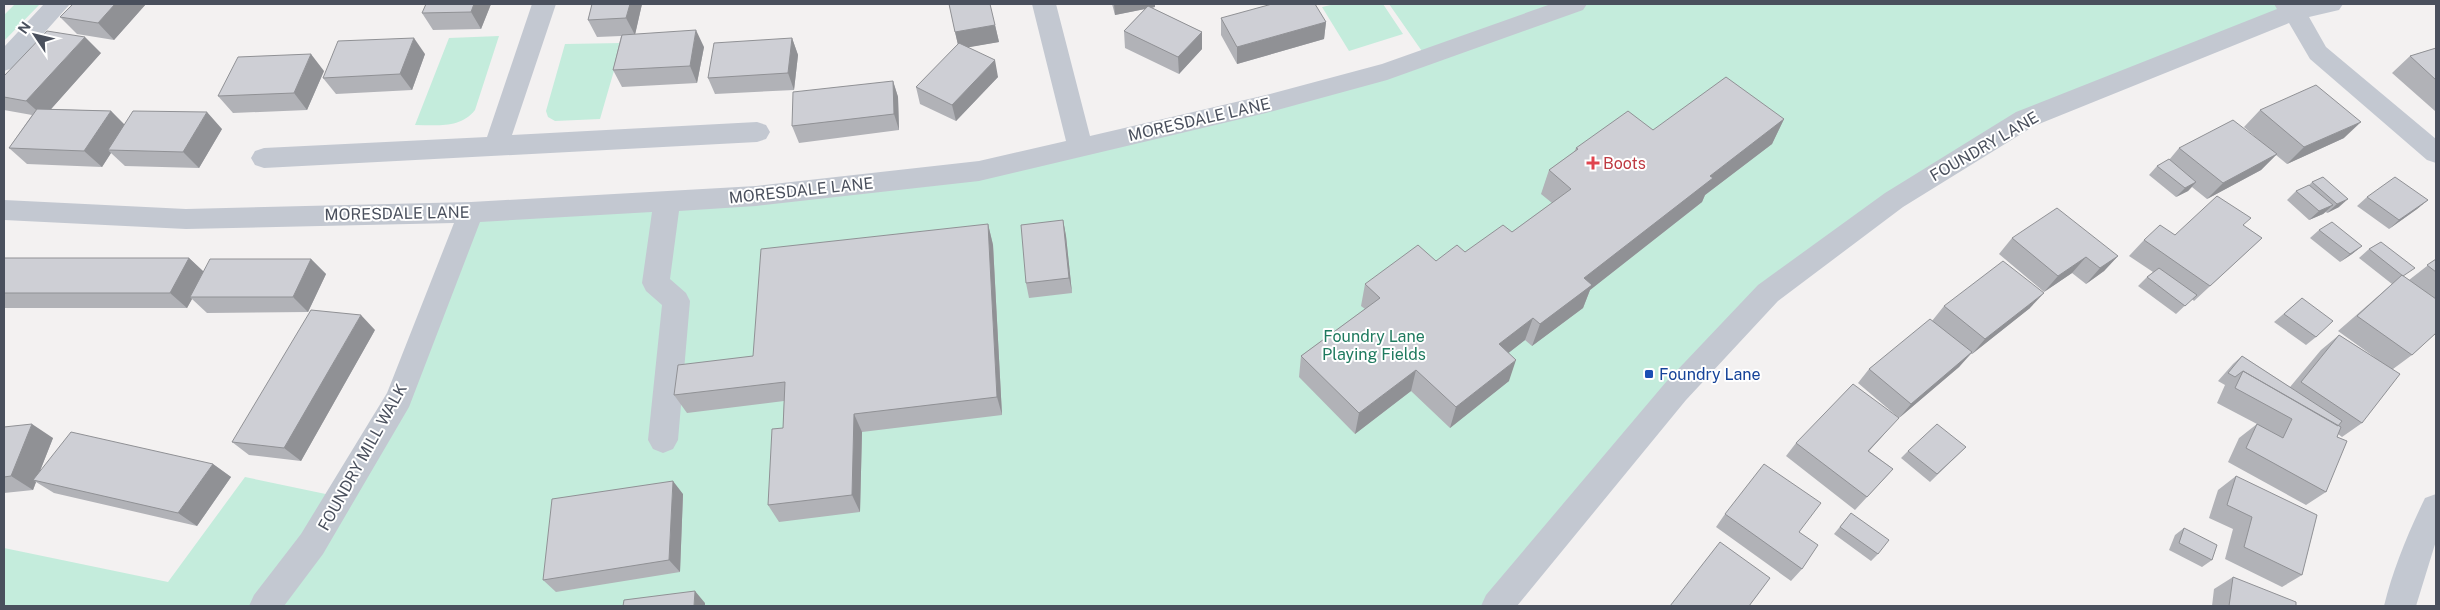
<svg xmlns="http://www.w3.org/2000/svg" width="2440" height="610" viewBox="0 0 2440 610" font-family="'Public Sans',sans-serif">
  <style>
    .green { fill: #c4ecdc }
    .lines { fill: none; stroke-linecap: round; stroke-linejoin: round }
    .minor { fill: #c3c8d1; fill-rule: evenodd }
    .wall { fill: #b1b2b7 }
    .shaded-wall { fill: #909195 }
    .building { fill: #cecfd5; stroke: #909195 }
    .health-dot { fill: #e0444e; stroke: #fff; stroke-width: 2 }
    .transit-dot { fill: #1a4fb4; stroke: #fff; stroke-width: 2 }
    .labels { text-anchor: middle; stroke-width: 4; stroke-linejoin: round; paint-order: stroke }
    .street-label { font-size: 16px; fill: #4a505d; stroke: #fff }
    .health-label { font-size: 16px; fill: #be3a42; stroke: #fff; text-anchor: start }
    .park-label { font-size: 16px; fill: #1f7a5f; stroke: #fff }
    .transit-label { font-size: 16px; fill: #164399; stroke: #fff; text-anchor: start }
  </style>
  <rect width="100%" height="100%" fill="#f3f1f1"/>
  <path class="green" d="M15,4H40L4,41V15Z
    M1335,4H1383L1403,34L1349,51L1322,7Z
    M1389,4H2325L2294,12L2025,119L1768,293L1676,391L1497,606H4V548L168,582L245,477L340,497L471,212L979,171L1426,57Z
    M499,36L475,110C460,129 436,125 415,125L449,38Z
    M622,43L600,119L555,121L548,117L546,111L565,44Z"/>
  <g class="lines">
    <path class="minor" d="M44,4H70L13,68L4,71V47Z
      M532,4H556L512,135L757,122L766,125L770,132L766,139L757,142L264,168L255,165L251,158L255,151L264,148L487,137Z
      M1032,4H1056L1090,136L1266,95L1382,64L1551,4H1587L1583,10L1387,80L1266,113L979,181L756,206L679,211L670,279L686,293L690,301L678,440L673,449L663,453L653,449L648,440L662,305L646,291L642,283L652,212L480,222L409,407L323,554L284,606H249L254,595L301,534L387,393L454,223L186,229L4,220V200L186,209L471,202L756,186L979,161L1066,141Z
      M2274,4H2343L2339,10L2309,17L2326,47L2436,139V163L2427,160L2310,59L2289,23L2034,126L1903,207L1778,301L1686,400L1517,606H1481L1486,595L1666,382L1758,285L1885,193L2016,112L2277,9Z
      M2436,494V541L2416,606H2384C2393,569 2408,533 2425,498Z"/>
  </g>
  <path class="wall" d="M73,4H146L114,40L77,34L60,17Z
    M491,4L481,29L433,30L422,13Z
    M592,4H642L635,34L704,47L697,83L622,87L613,70L621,36L597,37L588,20Z
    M949,4L995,25L999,42L968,47L998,77L956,121L920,104L916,87L958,45Z
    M1112,4H1155V7L1152,8L1202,32V49L1179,74L1125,48L1124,31L1145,9L1115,15Z
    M1221,18L1326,22L1324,39L1237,64L1221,35Z
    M792,38L798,55L794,90L715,94L708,78Z
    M2436,48V110L2435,111L2392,73L2410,56Z
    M101,53L51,109L111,111L124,125L222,129L199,168L125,166L111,153L102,167L27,164L9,148L32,115L4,110V76Z
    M425,54L412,90L336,94L323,78Z
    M324,71L307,110L233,113L218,96Z
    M893,81L898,97L899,130L799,143L792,126Z
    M2260,110L2344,138L2287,164L2276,155L2261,170L2207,199L2192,187L2188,191L2176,197L2149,175L2157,166L2169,160L2179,148L2261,142L2244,127Z
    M1784,119L1772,144L1705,195L1702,202L1590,290L1583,308L1532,346L1525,340L1508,353L1509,381L1450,428L1411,391L1355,434L1299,377L1301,356L1365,309L1361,306L1365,284L1465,252L1512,232L1552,203L1541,194L1549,170L1574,152L1576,148L1653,130Z
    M2323,177L2339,207L2327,213L2326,212L2323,214L2309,220L2287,200L2296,191L2309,185L2312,182Z
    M2367,197L2428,200L2417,209L2389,229L2357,206Z
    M1063,220L1066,236L1072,293L1029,298L1026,283Z
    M988,224L993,245L1002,415L862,432L860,512L779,522L768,505L783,428L784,401L687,413L674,395L753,356Z
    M2243,225L2262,238L2194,301L2192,299L2176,314L2138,286L2147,277L2153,272L2129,256L2144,240Z
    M2319,230L2362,246L2352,254L2340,262L2310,238Z
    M2012,238L2118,256L2104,271L2086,284L2072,273L2044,292L1999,254Z
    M2381,242L2404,277L2409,280L2436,259V333L2412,355L2393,369L2362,423L2342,437L2338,434L2326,492L2306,505L2228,462L2239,438L2257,424L2217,403L2225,385L2218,381L2233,364L2242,356L2290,387L2321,350L2339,335L2377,359L2338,331L2392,284L2359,258L2369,249Z
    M4,258H189L204,272L311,259L326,274L308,312L207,313L192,299L187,308H4Z
    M2302,298L2316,337L2306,345L2274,322Z
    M1944,306L2030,308L1972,354H1971L1959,367L1899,418L1858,383L1869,369L1932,321Z
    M375,330L301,461L249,455L232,442Z
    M4,427L53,438L40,471L213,464L231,477L197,526L54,493L36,482L33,490L4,493Z
    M1887,431L1869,451L1893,469L1855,510L1786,456L1796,443Z
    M1966,447L1930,482L1901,458L1908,451Z
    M2236,476L2302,575L2282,587L2225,559L2233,529L2209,518L2218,490Z
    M683,494L680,572L556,592L543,580Z
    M1851,513L1878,554L1871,561L1834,534Z
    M1725,514L1799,532L1802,569L1791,581L1716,527Z
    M2184,528L2212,560L2202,567L2169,550L2175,535Z
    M2233,577L2296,606H2212L2214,589Z"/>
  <path class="shaded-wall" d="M115,4H146L114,40L98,23Z
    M474,4H491L481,29L471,12Z
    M630,4H642L635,35L626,18Z
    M1114,4H1155V7L1115,15Z
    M1326,22L1324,39L1237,64V47Z
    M995,25L999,42L959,49L955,32Z
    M696,30L704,47L697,83L690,66Z
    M1202,32V49L1179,74L1178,57Z
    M85,37L101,53L44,117L26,101Z
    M414,38L425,54L412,90L400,74Z
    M792,38L798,55L794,90L788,73Z
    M311,54L324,71L307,110L294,93Z
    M995,60L998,77L956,121L952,105Z
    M893,81L898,97L899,130L894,114Z
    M111,111L128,128L108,150L111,153L102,167L84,151Z
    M207,112L222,129L199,168L183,152Z
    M1784,119L1772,144L1705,195L1702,202L1590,290L1583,308L1532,346L1540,324L1584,278L1710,176Z
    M2361,122L2344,138L2287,164L2304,147Z
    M2277,154L2261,170L2207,199L2223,183Z
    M2196,182L2188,191L2176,197L2185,188Z
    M2348,199L2339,207L2327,213L2337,204Z
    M2428,200L2417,209L2389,229L2399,220Z
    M2333,205L2323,214L2309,220L2319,211Z
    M1063,220L1066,236L1072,293L1069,278Z
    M988,224L993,245L1002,415L997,397Z
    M2362,246L2352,254L2340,262L2350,254Z
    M2118,256L2104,271L2086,284L2100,268Z
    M2086,257L2072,273L2044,292L2058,276Z
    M189,258L205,273L190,297L192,299L187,308L170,293Z
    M311,259L326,274L308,312L293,297Z
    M2044,293L2030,308L1972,354L1985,339Z
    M361,315L375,330L301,461L284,448Z
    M1533,318L1525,340L1492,366L1499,344Z
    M1972,352L1959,367L1899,418L1911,404Z
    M1516,360L1509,381L1450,428L1456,407Z
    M1416,370L1411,391L1355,434L1359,413Z
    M854,414L862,432L860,512L852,495Z
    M1899,418L1887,431L1857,464L1868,451Z
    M32,424L53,438L36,481L33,480L36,482L33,490L11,476Z
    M213,464L231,477L197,526L178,513Z
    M673,481L683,494L680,572L669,560Z
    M695,591L705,603V606H694Z"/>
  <path class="building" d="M73,4H115L98,23L60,17Z
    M426,4H474L471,12L422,13Z
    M592,4H630L626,18L588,20Z
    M949,4H990L995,25L955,32Z
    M1272,4H1315L1326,22L1237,47L1221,18Z
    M1148,6L1202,32L1178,57L1124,31Z
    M696,30L690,66L613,70L622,35Z
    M47,31L85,37L26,101L4,97V76Z
    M414,38L400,74L323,78L338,41Z
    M792,38L788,73L708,78L714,43Z
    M959,43L995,60L952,105L916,87Z
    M2436,48V80L2410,56Z
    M311,54L294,93L218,96L238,57Z
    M1726,77L1784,119L1710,176L1713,178L1584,278L1592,285L1540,324L1533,318L1499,344L1516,360L1456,407L1416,370L1359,413L1301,356L1380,298L1365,284L1418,245L1436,261L1457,245L1465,252L1503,225L1512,232L1571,189L1549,170L1578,149L1576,148L1628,111L1653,130Z
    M893,81L894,114L792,126L793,92Z
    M2316,85L2361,122L2304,147L2260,110Z
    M37,109L111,111L84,151L9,148Z
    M133,111L207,112L183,152L108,150Z
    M2233,120L2277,154L2223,183L2179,148Z
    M2169,159L2196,182L2185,188L2157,166Z
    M2323,177L2348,199L2337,204L2312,182Z
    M2395,177L2428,200L2399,220L2367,197Z
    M2309,185L2333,205L2319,211L2296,191Z
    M2217,196L2251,218L2243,225L2262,238L2210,286L2144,240L2160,225L2175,235Z
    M2057,208L2118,256L2100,268L2086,257L2058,276L2012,238Z
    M1063,220L1069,278L1026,283L1021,225Z
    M2332,222L2362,246L2350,254L2319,230Z
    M988,224L997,397L854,414L852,495L768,505L772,429L783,428L785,382L674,395L678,365L753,356L761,249Z
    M2381,242L2415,268L2403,276L2369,249Z
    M4,258H189L170,293H4Z
    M210,259H311L293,297H190Z
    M2436,259V272L2427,265Z
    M2003,261L2044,293L1985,339L1944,306Z
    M2159,268L2197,295L2185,306L2147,277Z
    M2402,275L2436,299V333L2412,355L2357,316Z
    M2302,298L2333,321L2316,337L2284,314Z
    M311,310L361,315L284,448L232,442Z
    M1930,319L1972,352L1911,404L1869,369Z
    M2339,335L2400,374L2362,423L2301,382Z
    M2242,356L2342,421L2338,426L2243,371L2235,377L2228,373Z
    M2243,371L2341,427L2337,437L2347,441L2326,492L2246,448L2257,424L2283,438L2292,419L2235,388Z
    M1853,384L1899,418L1868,451L1893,469L1867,497L1796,443Z
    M32,424L11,476L4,477V427Z
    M1937,424L1966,447L1937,474L1908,451Z
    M71,432L213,464L178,513L33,480Z
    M1764,464L1821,503L1799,532L1818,545L1802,569L1725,514Z
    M2236,476L2317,515L2302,575L2244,547L2252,517L2227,505Z
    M673,481L669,560L543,580L552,499Z
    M1851,513L1889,540L1878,554L1840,527Z
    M2184,528L2217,545L2212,560L2179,543Z
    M1720,542L1770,578L1749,606H1670Z
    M2233,577L2296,602V606H2229Z
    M695,591L694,606H623L624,600Z"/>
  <path class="health-dot" d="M1590.5 155.5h5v5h5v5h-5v5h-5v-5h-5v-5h5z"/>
  <rect class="transit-dot" x="1644" y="369" width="10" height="10" rx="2.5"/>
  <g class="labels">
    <g class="street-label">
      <text transform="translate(1199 119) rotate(-13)" y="6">MORESDALE LANE</text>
      <text transform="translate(1984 146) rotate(-30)" y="6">FOUNDRY LANE</text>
      <text transform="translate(801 190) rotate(-6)" y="6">MORESDALE LANE</text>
      <text transform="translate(397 213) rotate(-1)" y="6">MORESDALE LANE</text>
      <text transform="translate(362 457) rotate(-61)" y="6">FOUNDRY MILL WALK</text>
    </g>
    <g class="health-label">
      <text x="1603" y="169">Boots</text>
    </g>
    <g class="park-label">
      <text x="1374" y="342">Foundry Lane<tspan x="1374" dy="18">Playing Fields</tspan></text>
    </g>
    <g class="transit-label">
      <text x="1659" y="380">Foundry Lane</text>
    </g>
  </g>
  <rect width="2440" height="610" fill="none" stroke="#4a505d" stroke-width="10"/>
  <g transform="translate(35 35) rotate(305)" stroke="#ffffff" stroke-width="4" paint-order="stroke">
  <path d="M0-4L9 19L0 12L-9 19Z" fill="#4a505d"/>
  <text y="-8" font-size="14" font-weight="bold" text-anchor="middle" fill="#4a505d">N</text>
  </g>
</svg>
